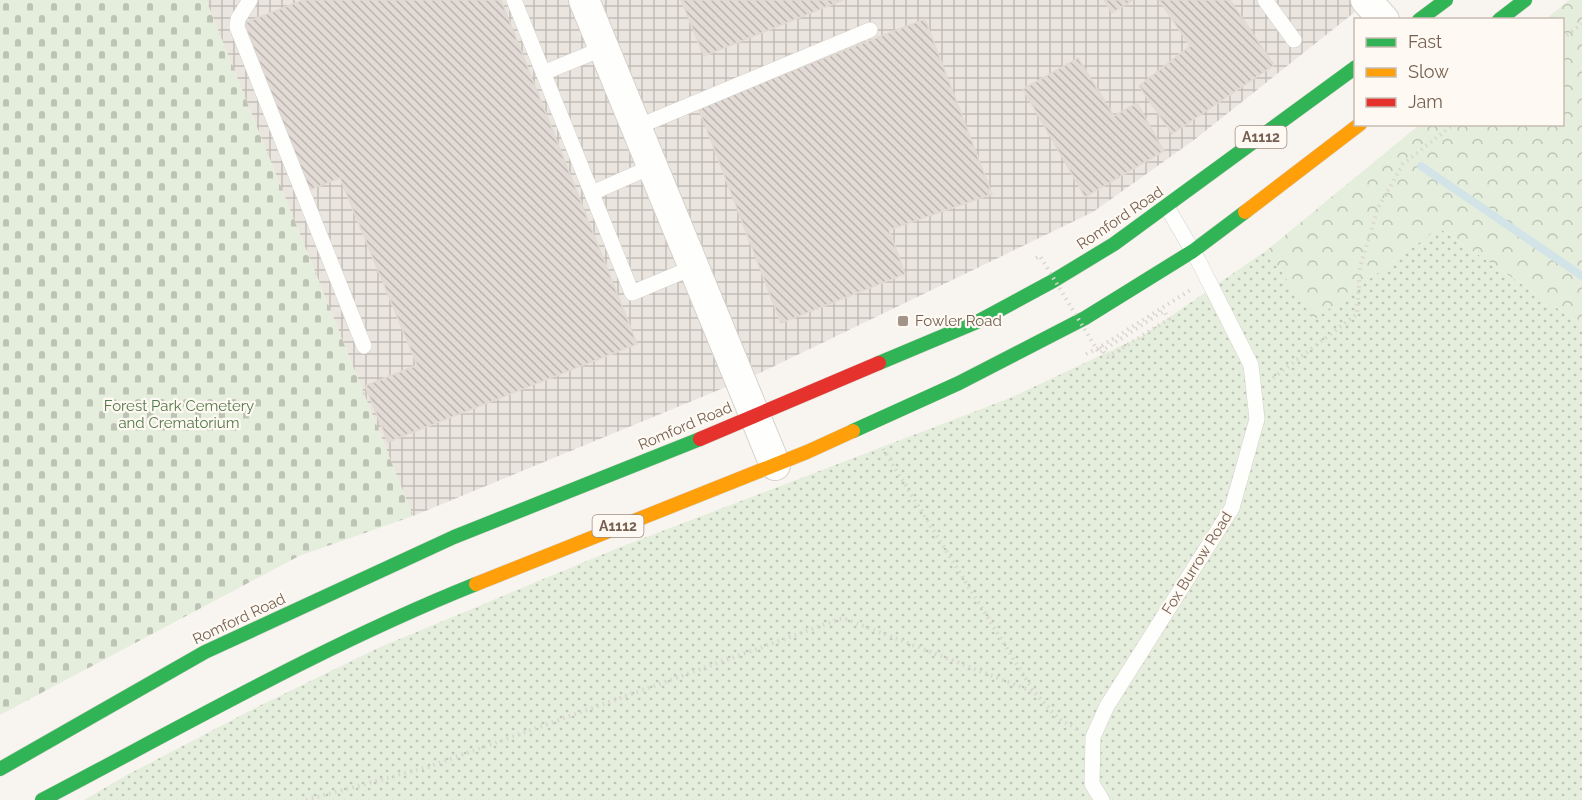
<svg xmlns="http://www.w3.org/2000/svg" width="1582" height="800" viewBox="0 0 1582 800" font-family="Raleway,sans-serif">
  <style>
    .industrial { fill: url(#industrial-grid) }
    .grass { fill: url(#grass-dots) }
    .forest { fill: url(#forest-crowns) }
    .cemetery { fill: url(#cemetery-stones) }
    .lines { fill: none; stroke-linecap: round; stroke-linejoin: round }
    .stream { stroke: #d2e4e8; stroke-width: 8 }
    .building { fill: url(#building-back-hatch); stroke: #e1dad2; stroke-width: 1.5 }
    .lane-casing { stroke: #d6d1cb; stroke-width: 16 }
    .street-casing { stroke: #d6d1cb; stroke-width: 32 }
    .fast-casing { stroke: #d9d2cd; stroke-width: 15 }
    .slow-casing { stroke: #d9d2cd; stroke-width: 15 }
    .jam-casing { stroke: #d9d2cd; stroke-width: 15 }
    .path { stroke: #dad5d1; stroke-width: 4; stroke-dasharray: 1.5 4.5; stroke-linecap: butt }
    .lane { stroke: #fefefd; stroke-width: 15 }
    .street { stroke: #fefefd; stroke-width: 30 }
    .fast { stroke: #30b455; stroke-width: 14 }
    .slow { stroke: #ff9f0a; stroke-width: 14 }
    .jam { stroke: #e5322d; stroke-width: 14 }
    .path-bridge { stroke: #dad5d1; stroke-width: 4; stroke-dasharray: 1.5 4.5; stroke-linecap: butt }
    .poi-dot { fill: #a39489; stroke: #fefaf3; stroke-width: 2 }
    .labels { text-anchor: middle; stroke-width: 4.5; stroke-linejoin: round; paint-order: stroke }
    .shield { fill: #fefaf3; stroke: #9e8e82; stroke-width: 1.5 }
    .shield-label { font-size: 14px; font-weight: bold; fill: #756051 }
    .street-label { font-size: 15px; fill: #756051; stroke: #fefaf3 }
    .poi-label { font-size: 15px; fill: #756051; stroke: #fefaf3; text-anchor: start }
    .park-label { font-size: 15px; fill: #557a4a; stroke: #fefaf3 }
  </style>
  <defs>
    <pattern id="industrial-grid" width="8" height="8" patternUnits="userSpaceOnUse" patternTransform="scale(1.5)"><rect width="8" height="8" fill="#eae5df"/><path d="M0 4h8M4 0v8" fill="none" stroke="#c2bdb7"/></pattern>
    <pattern id="grass-dots" width="8" height="8" patternUnits="userSpaceOnUse" patternTransform="scale(1.5)"><rect width="8" height="8" fill="#e5eedc"/><path d="M2 2h.1M6 6h.1" fill="none" stroke="#bec4b5" stroke-width="1.8" stroke-linecap="round"/></pattern>
    <pattern id="forest-crowns" width="20" height="18" patternUnits="userSpaceOnUse" patternTransform="scale(1.5)"><rect width="20" height="18" fill="#e5eedc"/><path d="M2 6a3 3 0 1 1 6 0M12 15a3 3 0 1 1 6 0" fill="none" stroke="#bec4b5"/></pattern>
    <pattern id="cemetery-stones" width="16" height="16" patternUnits="userSpaceOnUse" patternTransform="scale(1.5)"><rect width="16" height="16" fill="#e5eedc"/><path d="M2 7V4a2 2 0 0 1 4 0v3zM10 15v-3a2 2 0 0 1 4 0v3z" fill="#bec4b5"/></pattern>
    <pattern id="building-back-hatch" width="6" height="6" patternUnits="userSpaceOnUse" patternTransform="scale(1.5)"><rect width="6" height="6" fill="#e2dbd5"/><path d="M-1 5l2 2M0 0l6 6M5-1l2 2" fill="none" stroke="#bcb5af"/></pattern>
  </defs>
  <rect width="100%" height="100%" fill="#f8f5f0"/>
  <path class="industrial" d="M206,0H1370L1194,140L1093,212L760,373L413,516Z"/>
  <path class="grass" d="M1439,228L1582,325V800H84L127,775L257,707L378,648L618,548L1010,398L1142,336L1267,250L1314,319Z"/>
  <path class="forest" d="M1569,0H1582V325L1439,228L1314,320L1267,250L1419,125L1562,124V20L1546,19Z"/>
  <path class="cemetery" d="M0,0H206L413,516L299,556L0,715Z"/>
  <g class="lines">
    <path class="stream" d="M1421,166L1582,276"/>
  </g>
  <path class="building" d="M303,0H501L637,344L388,442L365,386L417,365L340,178L309,190L244,23Z
    M681,0H843L704,56Z
    M1104,0H1133L1112,13Z
    M1159,0H1230L1274,65L1172,134L1139,86L1190,46Z
    M925,19L992,194L889,230L905,274L781,323L698,107Z
    M1078,58L1114,116L1137,103L1164,151L1085,197L1023,89Z"/>
  <g class="lines">
    <defs>
      <path id="lane" d="M250,0L238,19L237,27L364,346
        M514,0L632,293L694,267
        M1265,0L1294,40
        M543,73L604,48
        M637,127L870,30
        M592,193L653,166
        M1102,800L1092,784L1093,737L1107,706L1232,508L1257,419L1251,365L1199,262L1167,207"/>
      <path id="street" d="M584,0L775,465
        M1366,0L1384,20"/>
      <path id="fast" d="M1419,20L1446,0
        M1499,20L1525,0
        M879,363L979,321L1053,281L1114,244L1356,67
        M853,431L959,383L1085,318L1193,251L1245,212
        M0,769L205,652L454,537L700,439
        M42,800C185,725 326,644 476,584"/>
      <path id="slow" d="M1245,212L1360,124
        M476,584L807,452L853,431"/>
      <path id="jam" d="M700,439L879,363"/>
    </defs>
    <use href="#lane" class="lane-casing"/>
    <use href="#street" class="street-casing"/>
    <use href="#fast" class="fast-casing"/>
    <use href="#slow" class="slow-casing"/>
    <use href="#jam" class="jam-casing"/>
    <path class="path" d="M1562,39L1582,24
      M1100,347L1108,357L1169,319L1164,311L1159,314
      M1086,354L1100,347L1192,289
      M1273,378L1357,314L1360,267L1378,208L1403,164L1454,124
      M883,449L1034,692L1059,719L1077,729
      M306,800L428,767L843,618L1034,692"/>
    <use href="#lane" class="lane"/>
    <use href="#street" class="street"/>
    <use href="#fast" class="fast"/>
    <use href="#slow" class="slow"/>
    <use href="#jam" class="jam"/>
    <path class="path-bridge" d="M1036,258L1040,256L1099,353L1159,314"/>
  </g>
  <rect class="poi-dot" x="897" y="315" width="12" height="12" rx="3"/>
  <g class="labels">
    <g class="shield">
      <rect x="1235.5" y="126" width="51" height="22" rx="4.5"/>
      <rect x="592.5" y="515" width="51" height="22" rx="4.5"/>
    </g>
    <g class="shield-label">
      <text x="1261" y="142">A1112</text>
      <text x="618" y="531">A1112</text>
    </g>
    <g class="street-label">
      <text transform="translate(1120 218) rotate(-34)" y="5">Romford Road</text>
      <text transform="translate(685 426) rotate(-23)" y="5">Romford Road</text>
      <text transform="translate(1197 563) rotate(-58)" y="5">Fox Burrow Road</text>
      <text transform="translate(239 619) rotate(-25)" y="5">Romford Road</text>
    </g>
    <g class="poi-label">
      <text x="915" y="326">Fowler Road</text>
    </g>
    <g class="park-label">
      <text x="179" y="411">Forest Park Cemetery<tspan x="179" dy="17">and Crematorium</tspan></text>
    </g>
  </g>
  <rect x="1354" y="18" width="210" height="108" fill="#fefaf3" stroke="#c7bcb2" stroke-width="1.5"/>
  <rect x="1366" y="38" width="30" height="9" fill="#30b455" stroke="#c7bcb2" stroke-width="1.5"/>
  <text x="1408" y="48" font-size="18" fill="#756051">Fast</text>
  <rect x="1366" y="68" width="30" height="9" fill="#ff9f0a" stroke="#c7bcb2" stroke-width="1.5"/>
  <text x="1408" y="78" font-size="18" fill="#756051">Slow</text>
  <rect x="1366" y="98" width="30" height="9" fill="#e5322d" stroke="#c7bcb2" stroke-width="1.5"/>
  <text x="1408" y="108" font-size="18" fill="#756051">Jam</text>
</svg>
